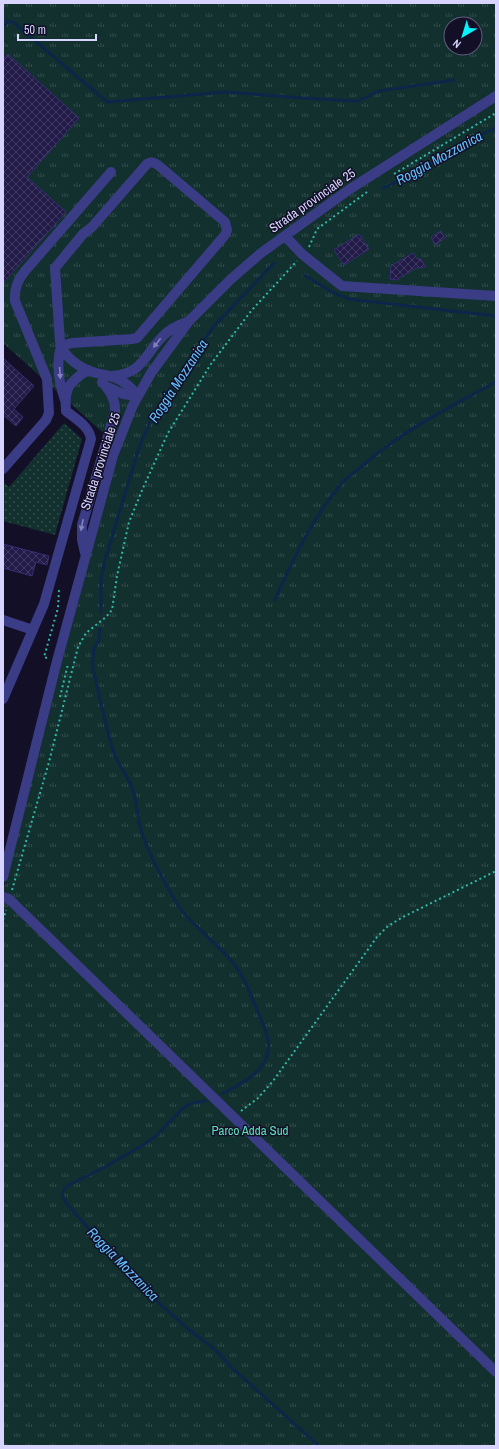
<svg xmlns="http://www.w3.org/2000/svg" width="499" height="1449" viewBox="0 0 499 1449" font-family="'Archivo Narrow',sans-serif">
  <style>
    .grass { fill: url(#grass-tufts); fill-rule: evenodd }
    .garden { fill: url(#garden-dots) }
    .lines { fill: none; stroke-linecap: round; stroke-linejoin: round }
    .stream { stroke: #0c2649; stroke-width: 3 }
    .building { fill: url(#building-cross-hatch); stroke: #372d73 }
    .path { stroke: #2fb9a8; stroke-width: 2; stroke-dasharray: 2 3; stroke-linecap: butt }
    .minor { stroke: #3a3c85; stroke-width: 10 }
    .oneway { fill: #8181bc }
    .labels { text-anchor: middle; stroke-width: 3; stroke-linejoin: round; paint-order: stroke }
    .street-label { font-size: 13px; fill: #d7d5ff; stroke: #120f26 }
    .park-label { font-size: 13px; fill: #5fe0b8; stroke: #120f26 }
    .water-label { font-size: 14px; font-style: italic; fill: #63c0ff; stroke: #120f26 }
  </style>
  <defs>
    <pattern id="grass-tufts" width="24" height="20" patternUnits="userSpaceOnUse"><rect width="24" height="20" fill="#12302e"/><path d="M3 7l-1-3M5 7V3M7 7l1-3M15 17l-1-3M17 17v-4M19 17l1-3" fill="none" stroke="#344d4d"/></pattern>
    <pattern id="garden-dots" width="8" height="8" patternUnits="userSpaceOnUse"><rect width="8" height="8" fill="#12302e"/><path d="M2 2h.1M6 6h.1" fill="none" stroke="#344d4d" stroke-width="1.8" stroke-linecap="round"/></pattern>
    <pattern id="building-cross-hatch" width="8" height="8" patternUnits="userSpaceOnUse"><rect width="8" height="8" fill="#221b47"/><path d="M0 0l8 8M0 8l8-8" fill="none" stroke="#413b63"/></pattern>
  </defs>
  <rect width="100%" height="100%" fill="#120f26"/>
  <path class="grass" d="M3,3H496V1446H3V891L38,758L61,665L115,466L121,449L3,343ZM451,24H475V48H451Z"/>
  <path class="garden" d="M64,423L82,439L55,535L3,521V482L9,487Z"/>
  <g class="lines">
    <path class="stream" d="M3,27L8,21L13,22L107,102L226,92L302,98L358,101L379,91L454,80
      M383,188L416,173L471,139L496,128
      M304,275L332,292L348,299L496,316
      M275,600C293,559 312,519 341,484C347,477 355,472 362,466C402,431 450,407 496,382
      M101,613V579L105,560L139,448L153,415L167,393L214,326L274,263
      M100,628L99,640L94,648L93,656V668C100,697 105,727 115,756C120,767 128,776 132,788C137,800 137,813 140,826C145,847 162,878 173,897C188,924 215,940 234,964C245,977 250,994 257,1010C261,1020 267,1030 268,1041C273,1069 242,1083 222,1094
      M205,1101L192,1103L183,1108L156,1136L143,1145L105,1167L71,1184L65,1188L62,1195L67,1204L140,1286L187,1328L218,1352L230,1366L319,1446"/>
  </g>
  <path class="building" d="M8,54L79,118L27,177L66,212L3,283V60Z
    M441,231L445,238L435,245L431,237Z
    M359,234L369,249L344,265L334,250Z
    M413,253L417,259L420,258L426,267L416,268L399,278L398,280L390,279L391,266Z
    M3,358L34,386L14,409L23,417L16,426L3,415Z
    M3,544L49,556L47,565L36,562L32,576L3,568Z"/>
  <g class="lines">
    <path class="path" d="M394,174L496,113
      M309,247L317,229L367,192
      M47,658L44,657L58,608L59,590
      M60,697L68,664H67
      M12,890L49,762L78,647L86,633L106,617L112,610L117,576L129,522L143,488L168,433L211,364L251,311L297,261
      M3,920L6,910
      M241,1111L258,1098L273,1081L377,937L388,926L403,917L496,871"/>
    <path class="minor" d="M285,236L302,254L342,286L496,296
      M112,376C144,373 144,355 163,336C170,329 178,325 187,322
      M108,387L123,394L137,396
      M65,400C59,383 56,363 61,346L72,343L132,339L137,338L225,235L227,230L225,222L158,165C153,162 151,161 146,165L92,227L83,234L55,268L60,342C63,357 81,369 96,373C104,375 114,376 122,381C128,385 134,390 137,396
      M3,469L46,420L49,413L47,379L15,301C14,288 18,280 25,271L111,172
      M85,553L82,540V525L115,412C116,400 110,391 102,382
      M3,620L33,630
      M3,699L44,604L91,439C89,426 76,419 66,411C64,388 69,382 88,370
      M3,877L57,661L113,456L133,405L151,373L189,321L231,279L261,253L350,189L496,96
      M3,897L9,899L496,1372"/>
  </g>
  <defs><path id="oneway-solid" d="M-6-.8H1V-3.2L6.5 0L1 3.2V.8H-6Z"/></defs>
  <g class="oneway">
    <use href="#oneway-solid" transform="translate(157 343) rotate(128)"/>
    <use href="#oneway-solid" transform="translate(60 373) rotate(86)"/>
    <use href="#oneway-solid" transform="translate(82 525) rotate(101)"/>
  </g>
  <g class="labels">
    <g class="street-label">
      <text transform="translate(312 200) rotate(-35)" y="5">Strada provinciale 25</text>
      <text transform="translate(100 461) rotate(-72)" y="5">Strada provinciale 25</text>
    </g>
    <g class="park-label">
      <text x="250" y="1135">Parco Adda Sud</text>
    </g>
    <g class="water-label">
      <text transform="translate(439 158) rotate(-29)" y="5">Roggia Mozzanica</text>
      <text transform="translate(178 381) rotate(-57)" y="5">Roggia Mozzanica</text>
      <text transform="translate(123 1264) rotate(46)" y="5">Roggia Mozzanica</text>
    </g>
  </g>
  <rect width="499" height="1449" fill="none" stroke="#d7d5ff" stroke-width="8"/>
  <g transform="translate(463 36) rotate(218)"><circle r="19" fill="#120f26" stroke="#615e7d"/>
  <path d="M0-3L7 15L0 10L-7 15Z" fill="#01f4ff"/>
  <text y="-6" font-size="11" font-weight="bold" text-anchor="middle" fill="#d7d5ff">N</text>
  </g>
  <path d="M18 34v6h78v-6" fill="none" stroke="#d7d5ff" stroke-width="2"/>
  <text x="24" y="34" font-size="12" fill="#d7d5ff" stroke="#120f26" stroke-width="3" paint-order="stroke">50 m</text>
</svg>
